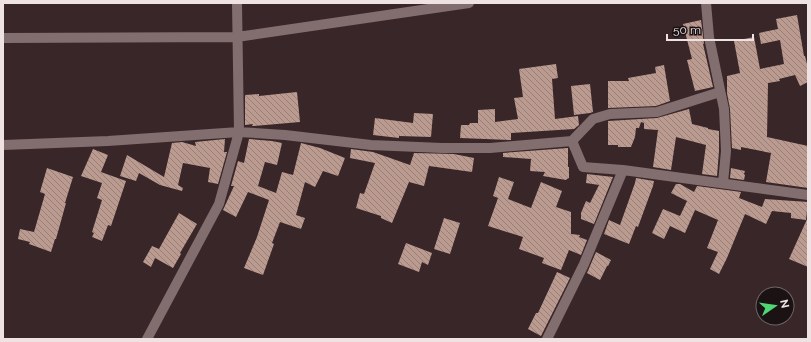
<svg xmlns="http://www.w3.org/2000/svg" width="811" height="342" viewBox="0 0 811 342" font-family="Raleway,sans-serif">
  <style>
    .building { fill: url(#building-back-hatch) }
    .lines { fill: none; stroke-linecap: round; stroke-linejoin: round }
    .minor { stroke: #826d6f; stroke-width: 10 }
  </style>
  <defs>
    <pattern id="building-back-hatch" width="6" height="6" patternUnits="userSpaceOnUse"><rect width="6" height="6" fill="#bb9a90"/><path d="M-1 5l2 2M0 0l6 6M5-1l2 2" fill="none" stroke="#988079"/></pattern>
  </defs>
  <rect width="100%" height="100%" fill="#382628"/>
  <path class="building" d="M797,15L804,56H805L808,68V82L800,86L795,75L779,79L780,81L768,83L767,137L808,146V188L766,182L771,153L741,147V150L732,148L730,109L727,93V76L740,73L734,41L754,37L760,69L784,64L780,40L761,44L759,33L778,29L776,19Z
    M701,20L704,44H703L713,87L695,91L687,60L692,59L683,24Z
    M556,64L558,78L552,79L555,119L578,116L579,125L574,129L511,133V140L460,138L461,125H469L470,123H478V110L495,109V122L518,119L514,98L523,97L519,69Z
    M664,65L670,101L656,106L608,108V81H629L628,78L656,73L655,67Z
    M590,84L593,112L590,113L574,115L571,86Z
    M297,92L300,122L254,126H252L253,124L245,125V95L259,94V96Z
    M689,109L692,124L708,128V129L719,131V151L717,176L702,174L706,145L676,137L671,170L653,167L658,130L644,129V123L641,122L639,128H636L635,137L631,147H618V145H608V121L657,118Z
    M414,113L433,114L431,137L399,136V138L373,135L375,118L413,123Z
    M225,139L224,152H227L218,184L208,182L210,168L183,163L178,185L183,188L182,191L160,185L139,173L136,181L120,176L127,155L164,177L172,143L182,142L196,146L195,142Z
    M249,139L272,141L282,143L277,165L265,162L258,186L276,193L282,172L293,175L301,143L320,148L345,158L338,176L323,171L315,187L305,182L296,215L305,218L301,229L280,222L272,243L274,244L263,275L244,268L257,237L269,200L248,192L236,217L223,210L234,186H231L238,161L244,163Z
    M568,148V167H569V178L567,179L566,180L543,176L545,172L530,171L531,159L503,157V153Z
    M93,149L108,155L101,172L126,181L111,226L108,225L102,241L92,237L94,233L92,232L102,200L97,198L102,183L81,176Z
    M351,149L373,152L410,165L414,153L454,154L474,158L472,172L429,166L424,186L409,182L392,223L381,218V216L356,208L360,193L364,194L375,163L350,158Z
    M47,168L73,177L65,203H66L56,239H55L51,252L29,244L30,242L18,239L20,229L34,232L45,194L40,192Z
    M731,168L745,171L744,174L745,175L744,180L730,178Z
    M587,174L613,177L594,224L581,219V213L586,201L590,203L599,185L586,183Z
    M499,177L514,182L508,199L531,208L541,182L562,191L556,207L571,212V234L580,235L579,237L587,240L581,255L569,250L561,270L542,263L544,258L519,249L523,237L488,226L498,198L493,196Z
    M636,178L654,181L653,186L638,227L636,226L629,244L604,234L609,220L620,225L635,183Z
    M676,184H680L694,192L697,186L741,192L739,198L762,207L765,199L808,202L806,220L791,218V213L772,211L766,224L745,214L727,258L719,274L710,269L718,252L707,248L718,220L695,210L685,233L670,226L664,239L652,233L663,209L680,216L687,201L671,193Z
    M179,213L197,224L180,253L181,254L173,268L155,258L151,267L143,262L152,246L159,249Z
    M808,217V267L789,259Z
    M444,218L460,223L450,254L434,249Z
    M406,243L432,253L428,265L422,262L419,272L398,264Z
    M596,252L611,260L608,266H607L600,280L587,273Z
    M557,272L570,278L541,336L528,329L536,313H538Z"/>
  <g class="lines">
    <path class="minor" d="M706,3L709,37L724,109L726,151L723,183
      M3,38L237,37L469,3
      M572,141L593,119L610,114L657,112L720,92
      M3,145L108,141L239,132L285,135L371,145L442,148H490L572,141L583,167L623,170L808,195
      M147,339L219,204L239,132L237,3
      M547,339L584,264L623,170"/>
  </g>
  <rect width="811" height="342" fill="none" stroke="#eee2e3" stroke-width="8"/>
  <g transform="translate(775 306) rotate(77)"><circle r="19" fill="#1a1213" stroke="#6f6566"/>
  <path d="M0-3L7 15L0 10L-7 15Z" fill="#50d674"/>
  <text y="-6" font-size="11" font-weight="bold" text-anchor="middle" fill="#eee2e3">N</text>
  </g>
  <path d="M667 34v6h86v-6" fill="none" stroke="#eee2e3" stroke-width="2"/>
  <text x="673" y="34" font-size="12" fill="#eee2e3" stroke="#1a1213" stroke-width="3" paint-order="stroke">50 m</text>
</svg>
